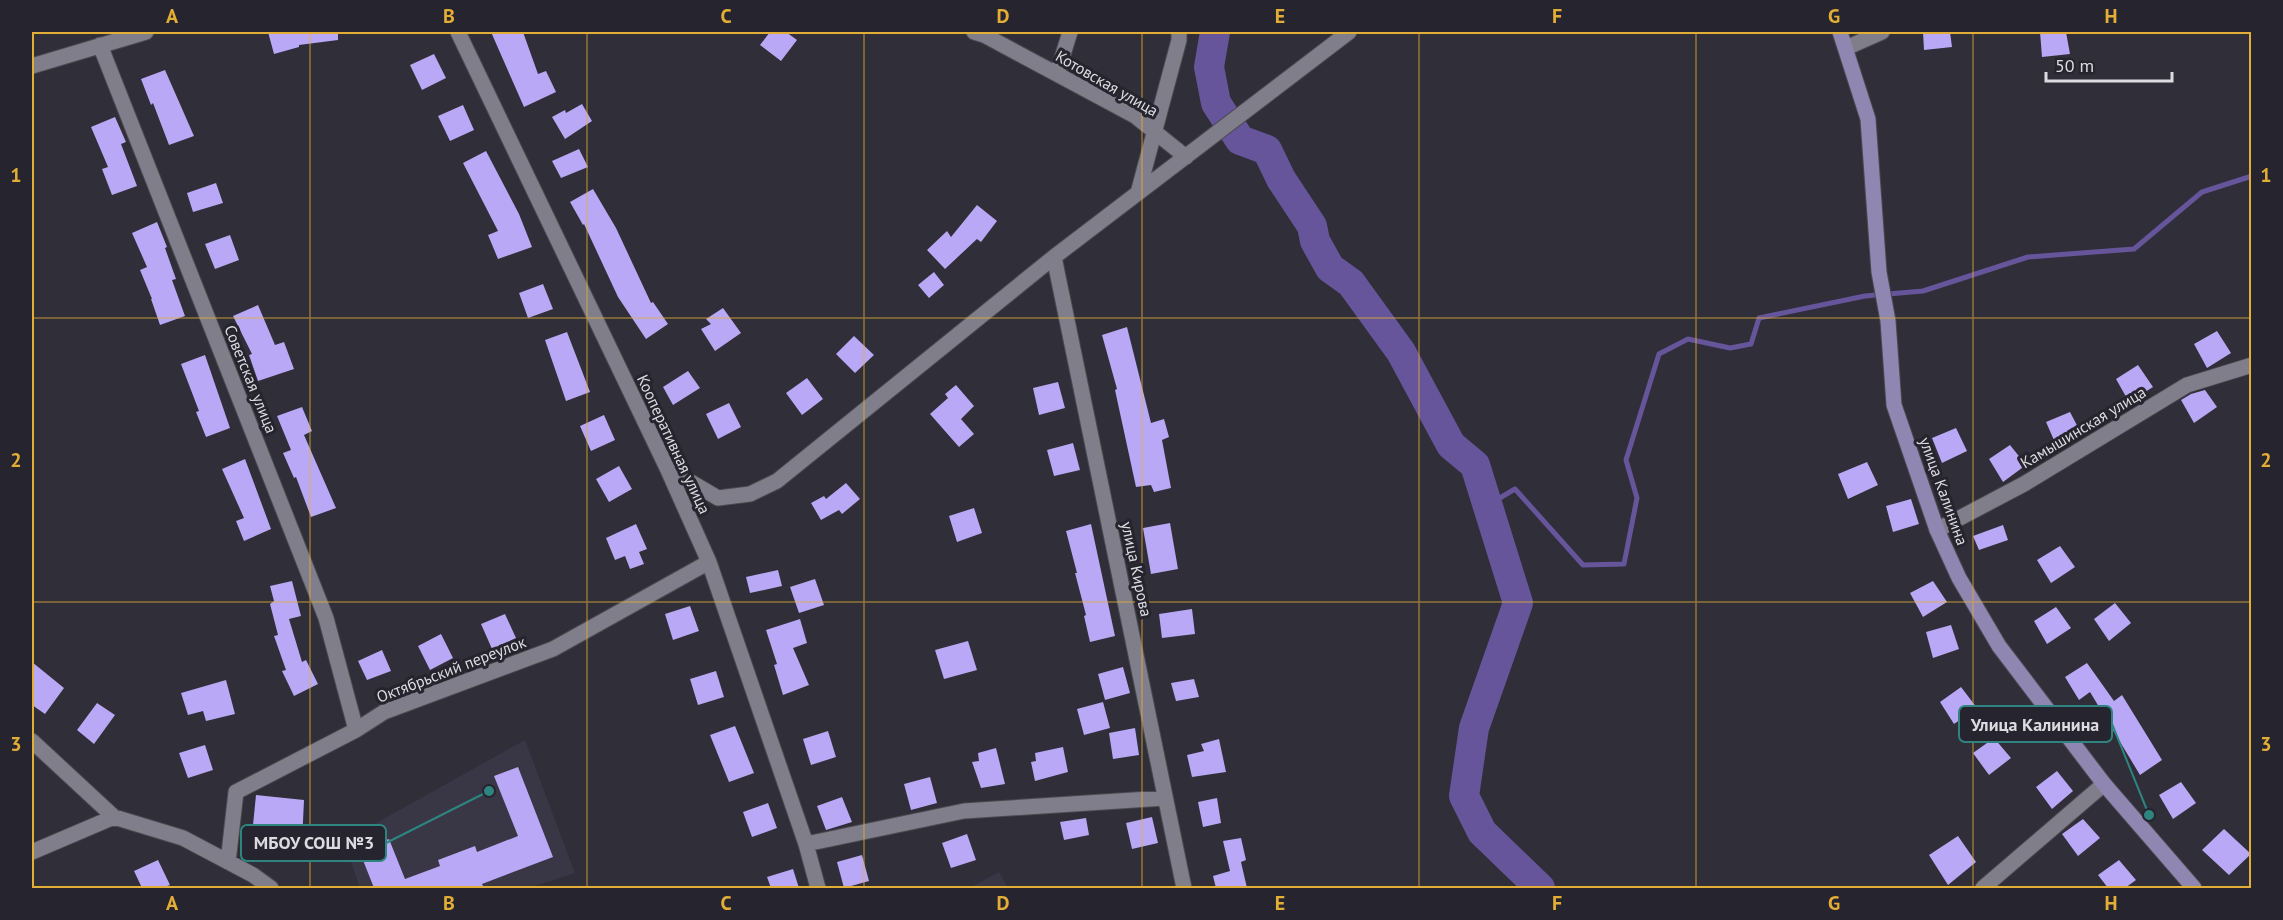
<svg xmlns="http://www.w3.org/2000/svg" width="2283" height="920" viewBox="0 0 2283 920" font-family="'PT Sans',sans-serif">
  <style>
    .built { fill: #393646 }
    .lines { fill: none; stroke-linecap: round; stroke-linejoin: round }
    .stream { stroke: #66559a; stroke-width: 5 }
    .river { stroke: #66559a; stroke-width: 30 }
    .building { fill: #b8a8f5 }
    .minor-casing { stroke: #4b4951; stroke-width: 17 }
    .major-casing { stroke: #4b4951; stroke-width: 17 }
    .minor { stroke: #807e8a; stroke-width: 15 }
    .major { stroke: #8f86b2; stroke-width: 15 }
    .grid { fill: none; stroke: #e3ae35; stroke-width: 1.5; stroke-opacity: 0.55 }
    .labels { text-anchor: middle; stroke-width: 6; stroke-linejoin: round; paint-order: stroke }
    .street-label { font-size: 16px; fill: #dcdbe1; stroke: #26242e }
    .leader { fill: none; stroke: #2e857f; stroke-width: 2 }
    .callout-dot { fill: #2e857f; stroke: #26242e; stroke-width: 2 }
    .callout { fill: #26242e; stroke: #2e857f; stroke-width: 2 }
    .callout-label { font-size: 18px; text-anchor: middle; font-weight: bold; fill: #dcdbe1 }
    .neatline { fill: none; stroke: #e3ae35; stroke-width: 2 }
    .grid-label { font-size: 20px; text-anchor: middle; font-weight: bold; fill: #e3ae35 }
  </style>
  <rect width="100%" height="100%" fill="#302e38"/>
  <path class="built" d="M525,740L575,873L529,888H360L344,841Z
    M999,872L1008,888H969Z"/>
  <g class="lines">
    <path class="stream" d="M1488,505L1515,489L1583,565L1624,564L1637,498L1626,460L1659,354L1688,339L1730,348L1751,344L1759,318L1865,296L1923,291L2028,257L2134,249L2202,192L2252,176"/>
    <path class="river" d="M1215,32L1209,67L1216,103L1240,140L1267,150L1281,179L1312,226L1315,241L1330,268L1351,283L1401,352L1451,445L1475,465L1518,603L1474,728L1464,796L1482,832L1540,888"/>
  </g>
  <path class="building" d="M268,32H338V40L299,45V47L274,54Z
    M491,32H523L538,74L546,71L556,92L524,107Z
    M770,32H786L797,40L781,61L760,45Z
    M1923,32H1950L1952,47L1924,50Z
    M2040,32H2066L2070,54L2042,57Z
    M434,54L446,78L422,90L410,65Z
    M165,70L194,136L169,145L153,103L151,105L141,79Z
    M582,104L592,121L565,139L552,117L565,110L566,113Z
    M463,105L474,130L450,141L438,116Z
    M115,117L126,142L121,144L137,186L112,195L102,169L108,167L91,127Z
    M579,149L588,167L561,178L552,161Z
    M486,151L519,214L532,247L498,259L488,235L498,231L463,163Z
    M216,183L223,203L193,212L187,193Z
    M593,189L616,228L651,303L653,302L668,324L646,339L618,297L584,224L583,225L570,202Z
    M977,205L997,221L981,242L977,239L945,269L927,250L947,231L951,237Z
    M157,222L167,247L165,248L176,279L172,280L185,316L160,325L151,299H152L140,270L147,267L132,233Z
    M230,235L239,260L215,269L205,244Z
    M934,272L944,285L929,298L918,285Z
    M543,284L553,309L528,318L519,293Z
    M258,305L275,345L284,342L294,369L258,381L249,355L252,354L233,316Z
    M723,308L741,333L715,351L701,329L711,324L706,319Z
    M1127,327L1151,423L1164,419L1169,437L1162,440L1171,488L1154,492L1151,485L1136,487L1115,390L1117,389L1102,335Z
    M2217,331L2231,353L2207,368L2194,344Z
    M567,332L590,392L566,401L545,340Z
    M854,336L874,355L855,373L836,354Z
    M205,355L230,428L206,437L196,412L199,411L181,364Z
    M2138,365L2153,387L2129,402L2116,379Z
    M688,371L700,388L673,405L663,387Z
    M807,378L823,399L802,415L786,393Z
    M1058,382L1065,408L1039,415L1033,388Z
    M956,385L974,406L961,419L974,434L959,447L930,414L948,398L945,394Z
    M2205,390L2217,407L2194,423L2181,400L2191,394Z
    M729,403L741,427L718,439L706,414Z
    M302,407L312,431L304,435L336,508L311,517L296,477L294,478L283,453L291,450L277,416Z
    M2070,412L2082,435L2057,447L2046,422Z
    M604,415L615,440L591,451L580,426Z
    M1956,428L1967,451L1942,463L1932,438Z
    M1073,443L1080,470L1054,476L1047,450Z
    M2010,445L2026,465L2003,482L1989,459Z
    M245,459L271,529L244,541L236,521L244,518L222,469Z
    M1867,462L1878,485L1848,499L1838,474Z
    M619,466L632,489L609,502L596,479Z
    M846,483L860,499L842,514L839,510L821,520L811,503L824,496L826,499Z
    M1911,499L1919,524L1893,532L1886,506Z
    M974,508L982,533L957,542L949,516Z
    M1170,523L1178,569L1151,574L1143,528Z
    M636,524L647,549L639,552L644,564L630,569L625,556L615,560L606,538Z
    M1091,524L1115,636L1090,642L1084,616L1086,615L1075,573H1077L1066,531Z
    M2003,525L2008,540L1979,550L1973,536Z
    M2060,546L2075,567L2051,583L2037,560Z
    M778,570L782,586L750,593L746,577Z
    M815,579L824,605L799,613L790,587Z
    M292,581L301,616L289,619L302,662L306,660L318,684L294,696L282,671L286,670L274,636L278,635L270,604L274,601L270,586Z
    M1933,581L1947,602L1923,617L1910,593Z
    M2115,603L2131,623L2109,641L2094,619Z
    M690,606L699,631L673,640L665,614Z
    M2056,607L2071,628L2047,644L2034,621Z
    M1192,609L1195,634L1162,638L1159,614Z
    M505,614L516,638L492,649L481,624Z
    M800,619L807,643L793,648L809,685L783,695L774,665L777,664L766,630Z
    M1951,625L1959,649L1933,658L1926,632Z
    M441,634L453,658L430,670L418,646Z
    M968,641L977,670L944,679L935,650Z
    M382,650L391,671L367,680L358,661Z
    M32,662L64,688L45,714L32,705Z
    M2087,663L2114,701L2122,695L2162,760L2140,775L2090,692L2079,700L2065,677Z
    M1123,667L1130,693L1105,700L1098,674Z
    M716,671L724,697L698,705L690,679Z
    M1194,679L1199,697L1176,701L1171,683Z
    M226,680L235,714L206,721L203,711L188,715L181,693Z
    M1961,687L1977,708L1954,724L1940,702Z
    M1103,702L1110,728L1084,735L1077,709Z
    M97,703L115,715L94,744L77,730Z
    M735,726L754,773L729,782L710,735Z
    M1135,728L1139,755L1113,759L1109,733Z
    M828,731L836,757L811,765L803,739Z
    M1994,738L2011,758L1989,775L1973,753Z
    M1219,739L1226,772L1192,777L1187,755L1204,751L1201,744Z
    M205,745L213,770L188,778L179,753Z
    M1063,747L1068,772L1035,781L1031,762L1036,761L1035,753Z
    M996,748L1005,784L981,788L972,762L979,761L978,753Z
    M518,767L553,857L482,884L484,888H374L359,850L389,839L405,879L440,866L438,860L475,846L477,852L518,836L494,776Z
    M2057,771L2073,791L2052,809L2036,787Z
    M930,777L937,803L911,810L904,784Z
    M2181,782L2196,803L2173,819L2159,795Z
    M256,795L304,800L302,843L252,835Z
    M842,797L852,822L826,830L817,806Z
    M1217,798L1221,823L1203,827L1198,802Z
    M768,803L777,828L752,837L743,812Z
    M1152,817L1158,843L1132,849L1126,823Z
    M1086,818L1089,835L1064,840L1060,822Z
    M2083,819L2100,838L2078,856L2062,834Z
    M2224,829L2251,854L2229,875L2202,850Z
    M967,834L976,860L951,868L942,843Z
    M1958,836L1976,862L1948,885L1929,855Z
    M1241,838L1246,860L1241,862L1247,888H1216L1213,876L1230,871L1223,841Z
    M862,855L869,881L844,888L837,862Z
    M158,860L170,885L162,888H142L134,871Z
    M2119,860L2136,880L2125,888H2108L2098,875Z
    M793,869L799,888H771L767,877Z"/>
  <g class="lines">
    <defs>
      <path id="minor" d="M458,32L667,468L709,562L806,844L818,888
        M974,32L984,35L1135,116L1186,157
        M100,45L326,618L356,730
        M1846,48L1882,32
        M32,66L146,32
        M1057,74L1070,32
        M1138,193L1179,40V32
        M1054,257L1184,888
        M667,468L718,498L750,494L777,481L1054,257L1349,32
        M1937,530L2024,484L2187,385L2252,365
        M32,741L114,817L183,838L253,875L271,888
        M806,844L964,811L1165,798
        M32,852L114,817
        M228,862L236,792L356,730L384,712L553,649L709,562
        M1983,888L2104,784"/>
      <path id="major" d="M1840,32L1868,119L1879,272L1888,321L1894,405L1937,530L1959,578L1999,646L2104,784L2194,888"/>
    </defs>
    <use href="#minor" class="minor-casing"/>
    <use href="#major" class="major-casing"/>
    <use href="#minor" class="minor"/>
    <use href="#major" class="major"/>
  </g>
  <path class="grid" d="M310,32V888M587,32V888M864,32V888M1142,32V888M1419,32V888M1696,32V888M1973,32V888M32,318H2252M32,602H2252"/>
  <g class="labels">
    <g class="street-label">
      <text transform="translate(1107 83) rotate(30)" y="6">Котовская улица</text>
      <text transform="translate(251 379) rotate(68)" y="6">Советская улица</text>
      <text transform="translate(2083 427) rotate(-31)" y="6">Камышинская улица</text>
      <text transform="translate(674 444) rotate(65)" y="6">Кооперативная улица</text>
      <text transform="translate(1944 491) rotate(70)" y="6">улица Калинина</text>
      <text transform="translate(1137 569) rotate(78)" y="6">улица Кирова</text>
      <text transform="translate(451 669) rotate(-21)" y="6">Октябрьский переулок</text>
    </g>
  </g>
  <path class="leader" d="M2149 815L2112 724M489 791L386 843"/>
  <g class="callout-dot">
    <circle cx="2149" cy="815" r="6"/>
    <circle cx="489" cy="791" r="6"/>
  </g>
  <g class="callout">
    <rect x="1959" y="706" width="153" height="36" rx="6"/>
    <rect x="241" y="825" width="145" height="36" rx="6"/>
  </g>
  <g class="callout-label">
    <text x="2035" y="731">Улица Калинина</text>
    <text x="314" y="849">МБОУ СОШ №3</text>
  </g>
  <rect width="2283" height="920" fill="none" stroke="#26242e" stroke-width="66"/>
  <path d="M2046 72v9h126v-9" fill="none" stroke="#dcdbe1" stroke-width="3"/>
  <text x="2055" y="72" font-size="18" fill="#dcdbe1" stroke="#26242e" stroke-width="4.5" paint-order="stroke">50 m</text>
  <rect x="33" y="33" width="2217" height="854" class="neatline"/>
  <g class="grid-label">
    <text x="172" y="23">A</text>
    <text x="449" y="23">B</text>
    <text x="726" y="23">C</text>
    <text x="1003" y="23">D</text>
    <text x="1280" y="23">E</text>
    <text x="1557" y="23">F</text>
    <text x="1834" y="23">G</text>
    <text x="2111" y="23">H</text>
    <text x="16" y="182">1</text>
    <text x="2266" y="182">1</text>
    <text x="16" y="467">2</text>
    <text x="2266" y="467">2</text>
    <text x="16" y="751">3</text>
    <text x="2266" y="751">3</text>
    <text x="172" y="910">A</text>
    <text x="449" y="910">B</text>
    <text x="726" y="910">C</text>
    <text x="1003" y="910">D</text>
    <text x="1280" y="910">E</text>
    <text x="1557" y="910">F</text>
    <text x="1834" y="910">G</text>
    <text x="2111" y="910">H</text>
  </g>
</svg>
